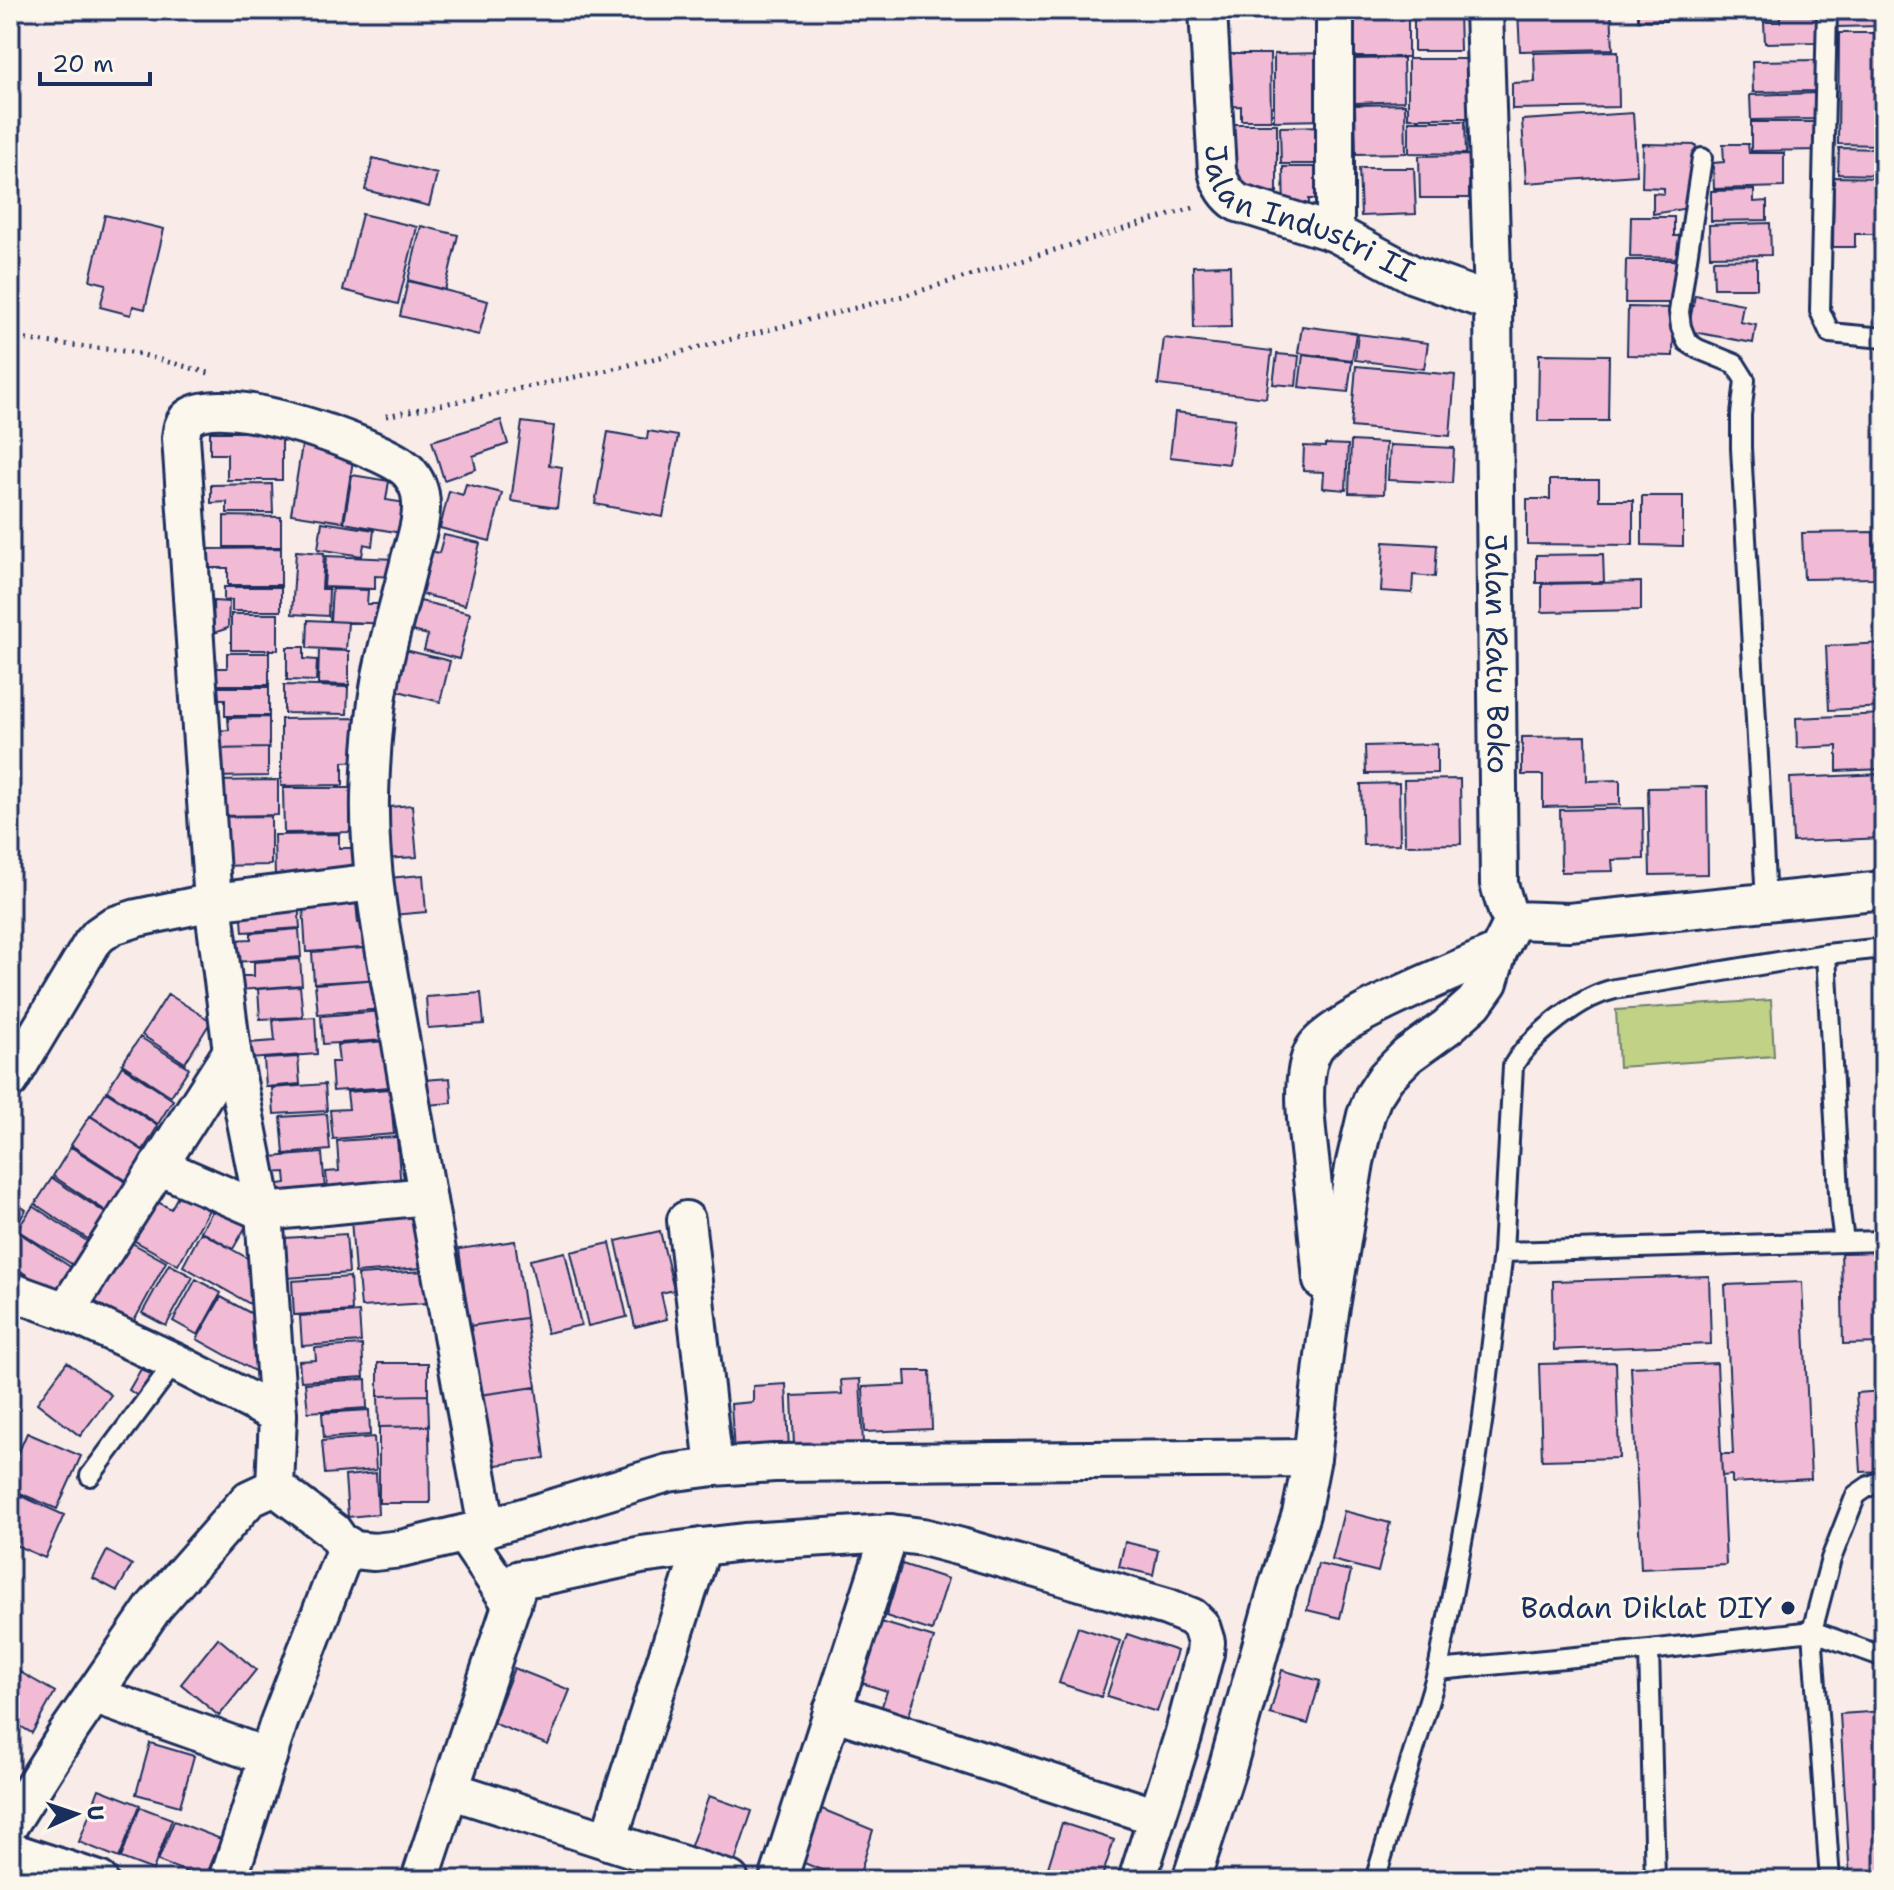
<svg xmlns="http://www.w3.org/2000/svg" width="1894" height="1890" viewBox="0 0 1894 1890" font-family="'Shantell Sans',sans-serif">
  <style>
    .pitch { fill: #c1d186; stroke: #6e8072; stroke-width: 2 }
    .building { fill: #f1bbd5; stroke: #1b2f5e; stroke-width: 2 }
    .lines { fill: none; stroke-linecap: round; stroke-linejoin: round }
    .lane-casing { stroke: #1b2f5e; stroke-width: 24 }
    .street-casing { stroke: #1b2f5e; stroke-width: 42 }
    .path { stroke: #1b2f5e; stroke-width: 5; stroke-dasharray: 2 6; stroke-linecap: butt }
    .lane { stroke: #fbf7ec; stroke-width: 18 }
    .street { stroke: #fbf7ec; stroke-width: 36 }
    .poi-dot { fill: #1b2f5e; stroke: #fbf7ec; stroke-width: 3 }
    .labels { text-anchor: middle; stroke-width: 6; stroke-linejoin: round; paint-order: stroke }
    .street-label { font-size: 30px; fill: #1b2f5e; stroke: #fbf7ec }
    .poi-label { font-size: 30px; fill: #1b2f5e; stroke: #fbf7ec; text-anchor: end }
  </style>
  <rect width="100%" height="100%" fill="#f9ebe7"/>
  <filter id="ink" filterUnits="userSpaceOnUse"><feTurbulence type="fractalNoise" baseFrequency=".0125" numOctaves="2"/><feDisplacementMap in="SourceGraphic" scale="16" xChannelSelector="R" yChannelSelector="G"/><feConvolveMatrix kernelMatrix="1 2 1 2 8 2 1 2 1" color-interpolation-filters="sRGB"/></filter>
  <g filter="url(#ink)">
    <path class="pitch" d="M1771,1000L1774,1056L1619,1067L1616,1010Z"/>
    <path class="building" d="M1353,10H1408V57H1354Z
      M1414,10H1459L1460,51H1414Z
      M1518,10H1611L1613,49L1520,51Z
      M1638,10H1666V21L1638,20Z
      M1767,10H1817L1818,13L1767,14Z
      M1836,10H1880V26L1837,27Z
      M1780,16H1818V42L1765,43L1764,22H1780Z
      M1839,33H1882L1881,145L1838,144Z
      M1618,51L1619,107L1512,109V83L1535,82L1534,53Z
      M1329,53L1330,120L1274,121V54Z
      M1220,54H1270L1271,120H1241V106L1221,107Z
      M1403,58L1404,101L1355,103L1354,59Z
      M1408,59H1472L1473,118H1408Z
      M1819,60V91L1753,92L1752,61Z
      M1819,93V119L1751,120L1750,95Z
      M1405,104L1406,153L1356,154L1355,105Z
      M1633,113L1637,175L1526,183L1522,120Z
      M1409,121H1465L1466,154L1409,153Z
      M1751,122H1821L1822,150L1751,151Z
      M1222,124H1277V192L1234,193Z
      M1329,126V164H1281L1280,127Z
      M1643,144L1696,145L1688,208L1653,214V193L1664,194V188L1642,187Z
      M1723,144H1748L1749,153H1784V187L1714,189L1713,163L1724,162Z
      M1839,148L1884,149V175L1838,174Z
      M1469,155V198H1420L1419,156Z
      M373,158L437,174L429,206L365,190Z
      M1283,167H1328V199H1309V214H1284Z
      M1359,168H1414L1416,214L1361,216Z
      M1834,177L1881,178L1880,234H1855V247H1833Z
      M1754,190V202L1767,201V220L1711,221V191Z
      M362,214L417,227L398,304L343,290Z
      M105,215L164,229L145,309L133,306L131,315L100,307L106,284L90,280Z
      M1631,217H1674V236H1684V258L1630,257Z
      M1770,223L1771,255L1710,256L1709,225Z
      M421,226L458,235L445,290L408,280Z
      M1757,259V288H1714L1713,260Z
      M1626,260H1680L1679,303H1625Z
      M1230,265L1231,327L1194,328L1193,266Z
      M408,281L488,301L479,335L400,316Z
      M1695,295L1743,304L1740,322L1756,325L1753,343L1688,331Z
      M1628,307L1674,308L1673,356L1627,355Z
      M1302,326L1356,333L1352,360L1298,353Z
      M1358,334L1428,343L1424,369L1355,360Z
      M1164,338L1272,351L1266,398L1158,385Z
      M1277,354L1299,356L1296,386L1273,384Z
      M1539,354L1609,355L1608,421H1538Z
      M1303,355L1352,361L1348,392L1299,387Z
      M1356,366L1455,375L1450,436L1351,427Z
      M1175,412L1235,419L1229,464L1170,457Z
      M501,420L508,444L473,456L476,469L444,480L432,441Z
      M522,422L554,426L549,465L562,467L557,508L511,501Z
      M648,431L678,436L663,517L595,504L608,432L647,439Z
      M210,432H282V480H227V454H210Z
      M1351,441L1386,443L1384,494L1349,493Z
      M1325,444L1348,445L1346,490L1323,488L1324,472L1303,471L1304,446L1325,447Z
      M302,445L354,454L343,522L291,514Z
      M1390,445L1454,448L1452,483L1388,480Z
      M352,475L389,481L386,500L406,503L401,533L344,523Z
      M1550,480H1599V500H1633V545L1527,544V499H1550Z
      M272,484L273,513H227V502L211,503V485Z
      M466,484L502,493L490,541L440,528L449,491L463,495Z
      M1642,496H1683V546L1642,545Z
      M224,516L281,517V547H224Z
      M322,522L374,530L372,546L364,544L362,556L318,549Z
      M1873,532L1874,578L1804,579L1802,533Z
      M444,535L480,543L465,605L413,592L424,549L439,553Z
      M1384,542L1437,545L1435,577L1413,575L1412,593L1381,591Z
      M281,548V585H228V568H208L209,549Z
      M296,551L324,553L322,589H329L328,616L292,614Z
      M1603,554L1604,582L1536,583V555Z
      M326,556L395,559L394,577L375,576V589L324,587Z
      M1641,582V610L1542,612V584Z
      M224,587H281V611H232V600L224,601Z
      M332,589L368,590L367,604H388L387,624L330,621Z
      M1884,589V641H1879L1877,590Z
      M213,601L229,602L228,628L214,633Z
      M420,601L470,613L459,659L424,650L428,635L412,631Z
      M231,614H278V650H231Z
      M308,620L348,622L346,650L307,648Z
      M1884,643V707L1829,710L1826,646Z
      M287,647H304V659L317,660L316,681L287,680Z
      M401,649L450,661L440,702L391,689Z
      M319,650L349,651V685L318,684Z
      M227,653H269V685H214V668H227Z
      M284,685L348,687L347,714L284,713Z
      M211,687H269V716H225V699H212Z
      M1884,714V769L1837,771V746L1797,748L1796,718Z
      M269,717V748L211,749V731L229,730L228,718Z
      M364,718L365,761L343,762V785L281,786V719Z
      M1586,736L1587,781L1620,780V805L1543,807V775H1522V737Z
      M1437,744V773L1366,774L1365,746Z
      M268,748V776L213,777V749Z
      M1884,774V838L1793,842L1790,778Z
      M1460,779L1461,844L1405,845L1404,780Z
      M278,780V815L213,816L212,781Z
      M1399,783L1400,844L1363,845L1361,784Z
      M1707,787L1708,874L1650,875L1648,788Z
      M283,788H355V805H350V832L284,833Z
      M412,805L417,857L382,859L378,808Z
      M1643,808L1644,859L1612,860L1613,871L1561,872L1560,810Z
      M271,816V865L215,866V817Z
      M339,834V848H354L355,878H275L274,835Z
      M423,875L426,912L392,915L388,878Z
      M298,902L300,928L243,932L241,906Z
      M356,903L358,923L371,922L373,947L306,952L303,907Z
      M299,929L301,957L236,962L234,940L251,939V933Z
      M377,947L380,979L314,983L312,952Z
      M300,959L302,985L240,990L239,976H254V962Z
      M381,979L383,1009L318,1014L315,984Z
      M300,986L303,1017L260,1019L258,989Z
      M481,993L484,1024L428,1028L426,997Z
      M168,994L211,1021L185,1063L142,1035Z
      M383,1011L385,1040L323,1044L321,1016Z
      M315,1017L317,1054L249,1059L248,1043L275,1041L273,1020Z
      M140,1037L189,1068L171,1096L122,1064Z
      M387,1041L390,1087L333,1091L331,1062H339L337,1045Z
      M298,1057L300,1084L266,1087L264,1059Z
      M122,1066L173,1100L158,1124L107,1091Z
      M450,1078L452,1103L426,1105L424,1080Z
      M325,1084L327,1111L274,1114L272,1088Z
      M390,1089L394,1134L333,1139L330,1110L349,1109L347,1092Z
      M106,1092L158,1126L143,1150L91,1116Z
      M327,1114L330,1150L284,1154L281,1117Z
      M90,1116L145,1152L127,1181L71,1145Z
      M397,1137L401,1189L328,1194L326,1172L339,1171L337,1141Z
      M71,1147L131,1185L112,1215L53,1176Z
      M322,1153L326,1203L274,1207L273,1185L286,1183L285,1172L271,1173L270,1157Z
      M52,1178L110,1216L94,1243L35,1204Z
      M179,1194L209,1210L178,1265L128,1237L150,1198L171,1209Z
      M10,1199L26,1210L10,1235Z
      M217,1203L249,1221L233,1249L201,1231Z
      M33,1206L93,1245L78,1268L17,1230Z
      M419,1214L422,1268L355,1273L351,1219Z
      M660,1231L674,1290L661,1293L667,1319L635,1327L616,1241Z
      M18,1232L75,1270L59,1296L10,1264V1244Z
      M201,1232L265,1268L266,1313L183,1266Z
      M346,1234L349,1273L287,1278L285,1238Z
      M123,1238L166,1262L133,1323L89,1298Z
      M515,1241L526,1318L469,1326L459,1249Z
      M610,1243L627,1317L588,1326L571,1252Z
      M1884,1247V1343L1843,1344L1841,1248Z
      M565,1252L581,1325L547,1333L530,1260Z
      M169,1264L193,1277L166,1326L142,1313Z
      M426,1271L428,1303L361,1307L358,1275Z
      M1709,1276L1711,1344L1554,1350L1553,1281Z
      M350,1277L352,1311L294,1315L292,1281Z
      M196,1279L221,1293L198,1335L173,1321Z
      M1802,1282L1811,1479L1732,1483V1475L1722,1476L1721,1454H1733L1725,1285Z
      M221,1297L265,1321L258,1373L197,1339Z
      M359,1312L361,1342L302,1346L300,1316Z
      M526,1318L536,1387L479,1395L469,1326Z
      M362,1345L364,1377L301,1381L299,1361L316,1360L315,1348Z
      M67,1362L111,1395L80,1436L37,1403Z
      M1616,1362L1619,1458L1542,1460L1539,1364Z
      M378,1363H428V1395L378,1396Z
      M1717,1363L1726,1565L1641,1569L1631,1367Z
      M141,1369L152,1375L139,1397L129,1390Z
      M905,1371H930L932,1429L865,1432L863,1387L906,1385Z
      M366,1379L367,1408L308,1412L305,1383Z
      M860,1379L863,1444L794,1447L792,1396L842,1394L841,1380Z
      M786,1384L789,1450L734,1453L731,1404L753,1402V1386Z
      M536,1387L545,1458L489,1466L479,1395Z
      M1884,1391V1471L1861,1472L1856,1393Z
      M428,1395L429,1426L379,1427L378,1396Z
      M369,1410L370,1435L324,1438L322,1413Z
      M429,1426L430,1503H379V1427Z
      M27,1433L81,1456L57,1509L10,1489V1472Z
      M374,1437L376,1470L325,1474L322,1441Z
      M376,1473L378,1514L348,1517L345,1476Z
      M10,1491L64,1515L45,1558L13,1544L10,1552Z
      M1344,1511L1390,1523L1378,1572L1332,1560Z
      M1125,1542L1158,1550L1153,1575L1119,1567Z
      M107,1551L132,1565L117,1591L93,1578Z
      M902,1564L948,1579L932,1631L886,1616Z
      M1318,1564L1351,1571L1340,1618L1307,1610Z
      M881,1622L934,1638L908,1718L881,1709L887,1691L862,1683Z
      M1078,1627L1120,1641L1101,1697L1059,1683Z
      M1127,1634L1177,1651L1157,1712L1107,1696Z
      M218,1638L256,1670L219,1716L181,1684Z
      M514,1668L570,1690L548,1745L493,1723Z
      M1282,1670L1320,1681L1308,1724L1270,1714Z
      M20,1672L55,1692L32,1733L10,1720V1691Z
      M1884,1711V1880H1850L1840,1714Z
      M150,1743L194,1756L180,1806L136,1794Z
      M99,1789L140,1805L119,1858L79,1842Z
      M709,1796L752,1811L733,1867L689,1851Z
      M140,1807L172,1819L153,1870L121,1858Z
      M817,1807L873,1830L858,1880H845L797,1860Z
      M174,1821L221,1839L205,1879L158,1861Z
      M1062,1823L1114,1840L1101,1880H1044Z"/>
    <g class="lines">
      <defs>
        <path id="lane" d="M1827,10L1820,311L1830,333L1884,338
          M1702,158L1679,312L1681,327L1687,342L1698,349L1735,364L1745,380L1741,415V448L1766,901
          M1884,948L1826,954L1840,1211L1844,1242L1884,1241
          M1826,954L1615,989C1606,991 1598,994 1590,998C1565,1011 1527,1041 1513,1066L1503,1252L1844,1242
          M90,1476L175,1362
          M1649,1650L1655,1880
          M1438,1670L1472,1488L1483,1416L1503,1252
          M1375,1880L1438,1670L1649,1650L1812,1631L1831,1559L1856,1495L1869,1486L1884,1480
          M1830,1880L1812,1631L1884,1657"/>
        <g id="street">
          <path id="s1" d="M1208,10L1217,171C1220,184 1226,195 1238,203L1335,233L1414,275L1493,303"/>
          <path d="M1335,10V233"/>
          <path id="s2" d="M1484,10L1493,303L1499,884L1507,911L1514,920L1569,922L1884,890"/>
          <path d="M10,1080L92,943L99,935L112,926L137,918L213,902L374,882"/>
          <path d="M158,1166L264,1212L427,1196"/>
          <path d="M686,1220L714,1467"/>
          <path d="M1322,1281C1319,1247 1316,1212 1312,1177C1309,1143 1297,1079 1314,1049C1331,1019 1462,968 1498,952"/>
          <path d="M10,1291L66,1311L175,1362L278,1415L275,1487L333,1531L340,1541L354,1550L374,1552L401,1549L487,1528L668,1473L714,1467L774,1463L1312,1458"/>
          <path d="M66,1311L232,1051"/>
          <path d="M278,1415L264,1212L232,1051L213,902L181,438C182,431 182,425 187,419C218,388 370,444 402,466C411,472 418,484 420,494C424,516 416,538 410,559C401,598 389,637 381,676C374,715 371,757 370,796C368,885 390,974 404,1061C430,1217 459,1372 487,1528"/>
          <path d="M464,1534L512,1605"/>
          <path d="M93,1695L268,1757"/>
          <path d="M832,1711L1157,1817"/>
          <path d="M450,1790L730,1880"/>
          <path d="M10,1824L66,1735L154,1607L249,1499L275,1487"/>
          <path d="M608,1841L702,1547"/>
          <path d="M10,1851L99,1880"/>
          <path d="M228,1880L279,1722L347,1545"/>
          <path d="M420,1880L520,1579L544,1576L641,1555L702,1547L744,1542L890,1533L923,1537L961,1547L1167,1607L1192,1617L1201,1626L1206,1642L1205,1653L1183,1736L1137,1880"/>
          <path d="M778,1880L890,1533"/>
          <path d="M1191,1880L1227,1769L1278,1585L1301,1514L1312,1458L1327,1331L1355,1162L1366,1115L1373,1097L1386,1077L1407,1056L1447,1027L1474,1003L1489,982L1498,952L1514,920"/>
        </g>
      </defs>
      <use href="#lane" class="lane-casing"/>
      <use href="#street" class="street-casing"/>
      <path class="path" d="M10,338L132,352L209,373
        M386,416L609,370L903,296L1196,207"/>
      <use href="#lane" class="lane"/>
      <use href="#street" class="street"/>
    </g>
  </g>
  <circle class="poi-dot" cx="1788" cy="1608" r="8"/>
  <g class="labels">
    <g class="street-label">
      <text dy="10" stroke="none"><textPath href="#s1" startOffset="262">Jalan Industri II</textPath></text>
      <text dy="10" stroke="none"><textPath href="#s2" startOffset="644">Jalan Ratu Boko</textPath></text>
    </g>
    <g class="poi-label">
      <text x="1772" y="1618">Badan Diklat DIY</text>
    </g>
  </g>
  <rect width="1894" height="1890" fill="none" stroke="#fbf7ec" stroke-width="40"/>
  <rect x="20" y="20" width="1854" height="1850" fill="none" stroke="#1b2f5e" stroke-width="3" filter="url(#ink)"/>
  <g transform="translate(76 1814) rotate(87)" stroke="#fbf7ec" stroke-width="6" paint-order="stroke">
  <path d="M0-6L14 30L0 20L-14 30Z" fill="#1b2f5e"/>
  <text y="-12" font-size="22" font-weight="bold" text-anchor="middle" fill="#1b2f5e">U</text>
  </g>
  <path d="M40 72v12h110v-12" fill="none" stroke="#1b2f5e" stroke-width="4"/>
  <text x="52" y="72" font-size="24" fill="#1b2f5e" stroke="#fbf7ec" stroke-width="6" paint-order="stroke">20 m</text>
</svg>
